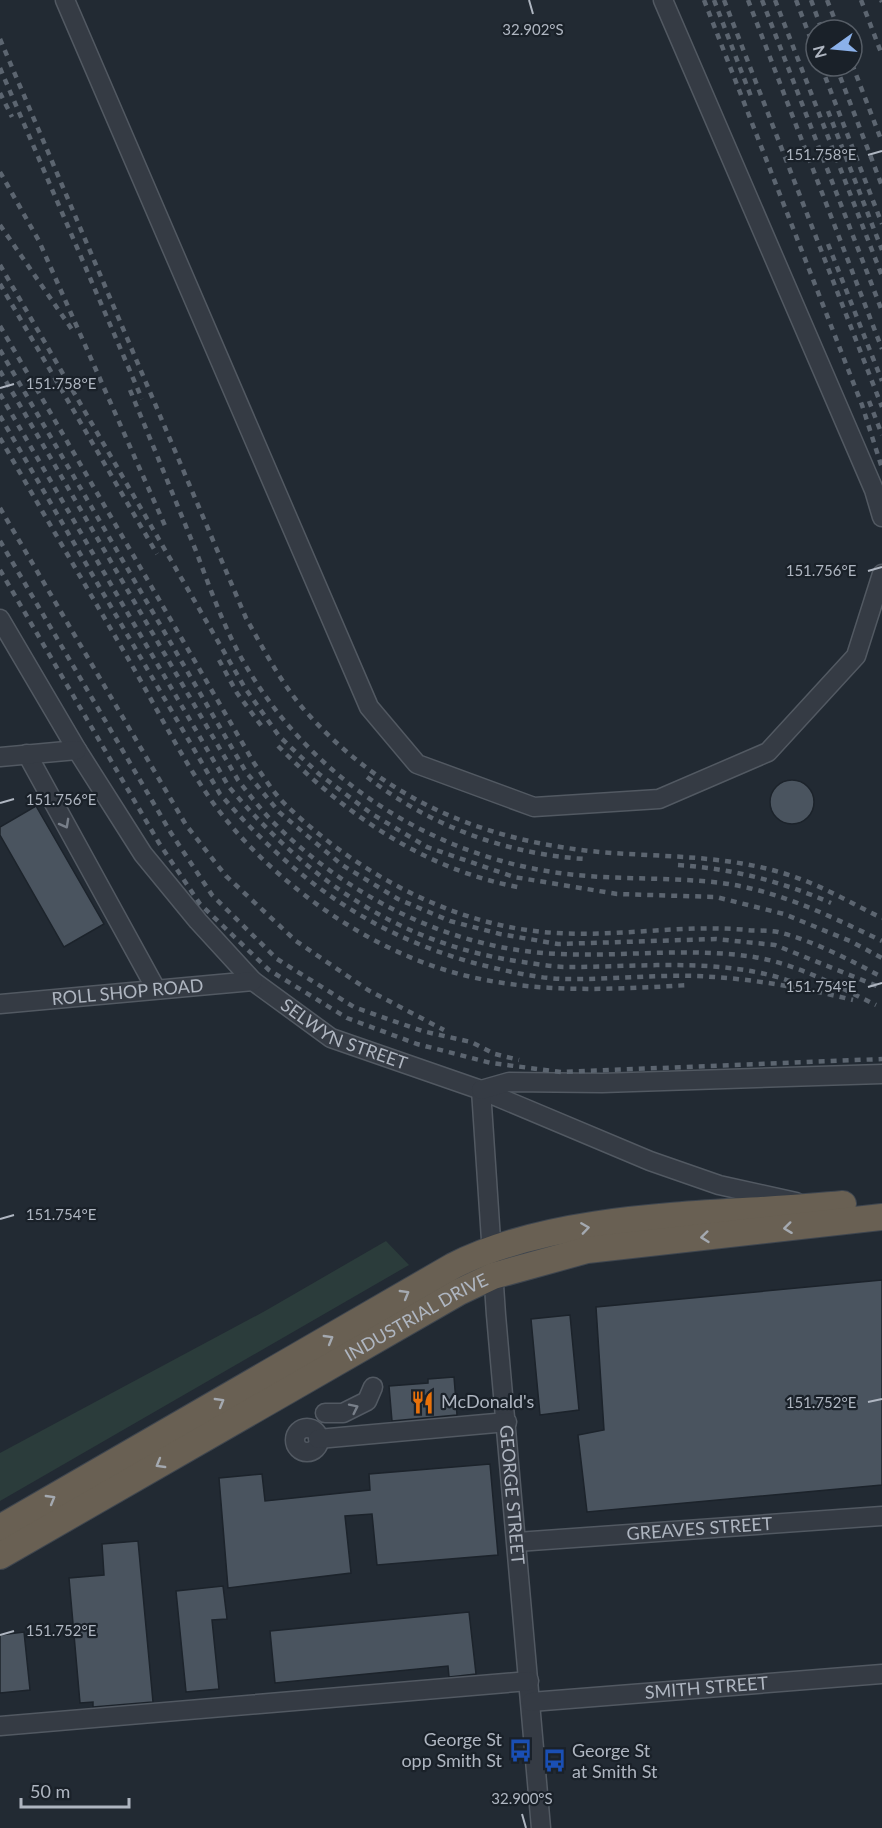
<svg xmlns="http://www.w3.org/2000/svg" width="882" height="1828" viewBox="0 0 882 1828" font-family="Lato,sans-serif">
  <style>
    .green { fill: #2b3c3b }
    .building { fill: #4a545f; stroke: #1c232b; stroke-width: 1.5 }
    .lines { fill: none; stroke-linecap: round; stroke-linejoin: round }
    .minor-casing { stroke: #525962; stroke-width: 21 }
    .highway-casing { stroke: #3f464f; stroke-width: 28 }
    .minor { stroke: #353b44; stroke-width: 18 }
    .highway { stroke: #696053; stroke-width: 26 }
    .rail { stroke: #5c6570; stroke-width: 4.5; stroke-dasharray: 6 6; stroke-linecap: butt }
    .oneway { stroke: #787f89 }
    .oneway2 { stroke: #a4a9b0 }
    .ticks { fill: none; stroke: #afb6c1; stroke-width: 2 }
    .labels { text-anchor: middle; stroke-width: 4.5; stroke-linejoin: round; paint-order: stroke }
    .street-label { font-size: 18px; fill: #afb6c1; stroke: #1a2129 }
    .poi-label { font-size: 18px; fill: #afb6c1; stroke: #1a2129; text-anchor: start }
    .ticks-label { font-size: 15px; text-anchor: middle; fill: #afb6c1; stroke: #1a2129; stroke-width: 4.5; stroke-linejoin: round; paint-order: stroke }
  </style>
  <rect width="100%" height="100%" fill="#222a33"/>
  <path class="green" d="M386,1241L409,1265L0,1501V1453L265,1311Z"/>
  <path class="building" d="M770 802a22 22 0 1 1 44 0a22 22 0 1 1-44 0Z
    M36,806L104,924L64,947L0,835V827Z
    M882,1280V1485L587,1512L578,1435L604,1430L596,1307Z
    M570,1315L579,1410L540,1415L531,1319Z
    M454,1377L457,1415L392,1421L389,1386L428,1383V1379Z
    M490,1464L498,1555L377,1565L372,1514L345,1516L351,1573L228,1588L219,1478L262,1474L265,1501L370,1490L369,1474Z
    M138,1541L153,1702L93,1707V1702L80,1703L69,1578L104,1575L102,1544Z
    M223,1586L227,1619L212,1620L219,1689L186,1692L176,1591Z
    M469,1612L476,1674L449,1677L448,1666L275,1683L270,1631Z
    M24,1632L30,1690L0,1693V1635Z"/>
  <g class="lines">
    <defs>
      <g id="minor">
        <path d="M65,0L369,707L417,764L534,807L659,799L768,752L856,656L882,574"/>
        <path d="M663,0L874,490L882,517"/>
        <path id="s1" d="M0,619L77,750L143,854L198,921L253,981L331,1038L481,1090L650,1161L719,1185L796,1202"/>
        <path d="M27,754L156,989"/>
        <path d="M0,757L77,750"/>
        <path id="s2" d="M0,1004L253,981"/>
        <path id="s3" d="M481,1090L496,1315L541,1828"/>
        <path d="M481,1090L509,1082L602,1083L882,1074"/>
        <path d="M325,1413H343L367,1401L373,1387"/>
        <circle cx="307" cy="1440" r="12"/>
        <path d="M318,1439L507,1422"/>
        <path id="s4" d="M517,1542L882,1516"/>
        <path id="s5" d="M531,1702L882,1674"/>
        <path d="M0,1726L529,1681"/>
      </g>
      <g id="highway">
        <path d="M0,1528L453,1266C563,1210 722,1216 843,1204"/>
        <path id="s6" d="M0,1556L459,1292L493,1276L587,1250L882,1217"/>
      </g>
    </defs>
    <use href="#minor" class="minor-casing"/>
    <use href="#highway" class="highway-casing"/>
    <use href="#minor" class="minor"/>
    <use href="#highway" class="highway"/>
    <path class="rail" d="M704,0L862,405L882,468
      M714,0L752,99
      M724,0L882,407
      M748,0L882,349
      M762,0L882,311
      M775,0L882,276
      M796,0L816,53
      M811,0L822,30
      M827,0L839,30
      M861,0L882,55
      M881,0L882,2
      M0,39L246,618C264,650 282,685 307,713C389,804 492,844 612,853C672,857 734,856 792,876C823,886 852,904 882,918
      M852,64L882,142
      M821,66L882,224
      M836,66L882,186
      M0,68L142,399
      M0,93L12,117
      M828,111L882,250
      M0,172L39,241L166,528
      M0,225L73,331
      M828,244L882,381
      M0,265L245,688L279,736L319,774L372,814L427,847L514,877L617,894L716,897L784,914L850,941L882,958
      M0,284L157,554
      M0,326L254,763C264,777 274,794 287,806C358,874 457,928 557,933C620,937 683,924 747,930C757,931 768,930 778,932C814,941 850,960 882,977
      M0,350L246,772L279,812L342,865L398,899L450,921L500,934L558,944L716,939L775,945L882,988
      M0,371L238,780C249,794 260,809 273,822C348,897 452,950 559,954C624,957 689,947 754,957C797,964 837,986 876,1005
      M130,390C152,443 174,497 196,551C213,596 229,642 256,682C323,786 437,856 559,873C610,880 662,877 713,882C774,888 828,915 882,941
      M0,394L229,787C308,880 400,945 523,962C537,964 553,967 568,967C642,967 722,957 793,982
      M869,401L882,435
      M0,416L220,794C292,877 367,933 474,963C502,970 534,978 563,979C613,980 664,973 714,977C760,980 808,989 853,1000
      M0,438C42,511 84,583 126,655C154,703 179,754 211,800C263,873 352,939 436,967C519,995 604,990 689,985
      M0,508L186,825L226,876L296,941L368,990L444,1030
      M0,541L171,833L212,895L277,959L354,1007L422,1031L471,1042L495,1054L519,1060
      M0,570L159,843L200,904L269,970L347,1018L417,1044L491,1063L561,1072L882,1059
      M219,660L237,693L263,728
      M278,746C346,815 426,871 523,888
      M367,777C430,826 506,854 585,859
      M678,865C734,869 780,881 831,903"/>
  </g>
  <defs><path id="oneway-chevron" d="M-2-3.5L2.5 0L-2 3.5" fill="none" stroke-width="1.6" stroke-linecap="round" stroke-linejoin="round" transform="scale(1.5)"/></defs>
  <g class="oneway">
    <use href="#oneway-chevron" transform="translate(65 824) rotate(61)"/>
    <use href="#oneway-chevron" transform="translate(354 1408) rotate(-26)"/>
  </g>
  <g class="oneway2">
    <use href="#oneway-chevron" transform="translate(585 1228) rotate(-8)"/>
    <use href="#oneway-chevron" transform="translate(788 1228) rotate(173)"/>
    <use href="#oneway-chevron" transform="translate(705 1237) rotate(174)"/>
    <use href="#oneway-chevron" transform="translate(405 1294) rotate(-30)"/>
    <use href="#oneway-chevron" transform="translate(329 1339) rotate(-30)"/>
    <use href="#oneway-chevron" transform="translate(220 1402) rotate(-30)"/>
    <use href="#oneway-chevron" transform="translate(160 1464) rotate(150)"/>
    <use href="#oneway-chevron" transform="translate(51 1499) rotate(-30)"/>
  </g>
  <path class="ticks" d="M529,0L533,14M868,155L882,151M0,388L14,384M868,571L882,567M0,803L14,799M868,987L882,983M0,1219L14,1215M868,1402L882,1399M0,1635L14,1631M522,1814L526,1828"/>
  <defs>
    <symbol id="restaurant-bare" viewBox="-9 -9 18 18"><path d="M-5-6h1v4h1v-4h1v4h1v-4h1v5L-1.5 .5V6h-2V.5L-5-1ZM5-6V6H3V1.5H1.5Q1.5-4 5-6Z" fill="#e8710a" stroke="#1a2129" stroke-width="2.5" paint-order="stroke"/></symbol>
    <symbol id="bus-bare" viewBox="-9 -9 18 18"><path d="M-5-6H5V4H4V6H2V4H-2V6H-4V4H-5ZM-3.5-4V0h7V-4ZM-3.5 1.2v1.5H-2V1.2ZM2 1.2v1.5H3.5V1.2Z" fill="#1a4fb4" stroke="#1a2129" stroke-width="2.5" paint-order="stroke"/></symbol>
  </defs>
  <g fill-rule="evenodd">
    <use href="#restaurant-bare" x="406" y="1386" width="33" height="33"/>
    <use href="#bus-bare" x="504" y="1734" width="33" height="33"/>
    <use href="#bus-bare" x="538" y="1744" width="33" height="33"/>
  </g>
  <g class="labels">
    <g class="street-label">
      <text dy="6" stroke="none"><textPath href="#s2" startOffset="128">ROLL SHOP ROAD</textPath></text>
      <text dy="6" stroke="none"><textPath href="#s1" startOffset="550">SELWYN STREET</textPath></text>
      <text dy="6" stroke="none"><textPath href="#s6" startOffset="480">INDUSTRIAL DRIVE</textPath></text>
      <text dy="6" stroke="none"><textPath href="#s3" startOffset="406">GEORGE STREET</textPath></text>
      <text dy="6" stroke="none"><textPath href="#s4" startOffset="183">GREAVES STREET</textPath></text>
      <text dy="6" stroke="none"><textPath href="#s5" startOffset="176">SMITH STREET</textPath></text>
    </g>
    <g class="poi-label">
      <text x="441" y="1408">McDonald's</text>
      <text x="502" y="1746" text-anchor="end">George St<tspan x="502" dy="21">opp Smith St</tspan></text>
      <text x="572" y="1757">George St<tspan x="572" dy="21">at Smith St</tspan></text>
    </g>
  </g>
  <g class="ticks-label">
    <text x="533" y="35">32.902°S</text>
    <text x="821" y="160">151.758°E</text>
    <text x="61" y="389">151.758°E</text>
    <text x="821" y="576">151.756°E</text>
    <text x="61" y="805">151.756°E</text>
    <text x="821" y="992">151.754°E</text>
    <text x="61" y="1220">151.754°E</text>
    <text x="821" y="1408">151.752°E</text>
    <text x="61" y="1636">151.752°E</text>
    <text x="522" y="1804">32.900°S</text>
  </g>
  <g transform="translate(834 48) rotate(255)"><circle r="28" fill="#1a2129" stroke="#565d66" stroke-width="1.5"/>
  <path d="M0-4.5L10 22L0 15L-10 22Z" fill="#8bb1ea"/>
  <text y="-9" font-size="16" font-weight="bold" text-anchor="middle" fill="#afb6c1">N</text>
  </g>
  <path d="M21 1798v9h108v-9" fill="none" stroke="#afb6c1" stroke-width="3"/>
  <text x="30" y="1798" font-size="18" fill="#afb6c1" stroke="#1a2129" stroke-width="4.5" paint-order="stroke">50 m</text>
</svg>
